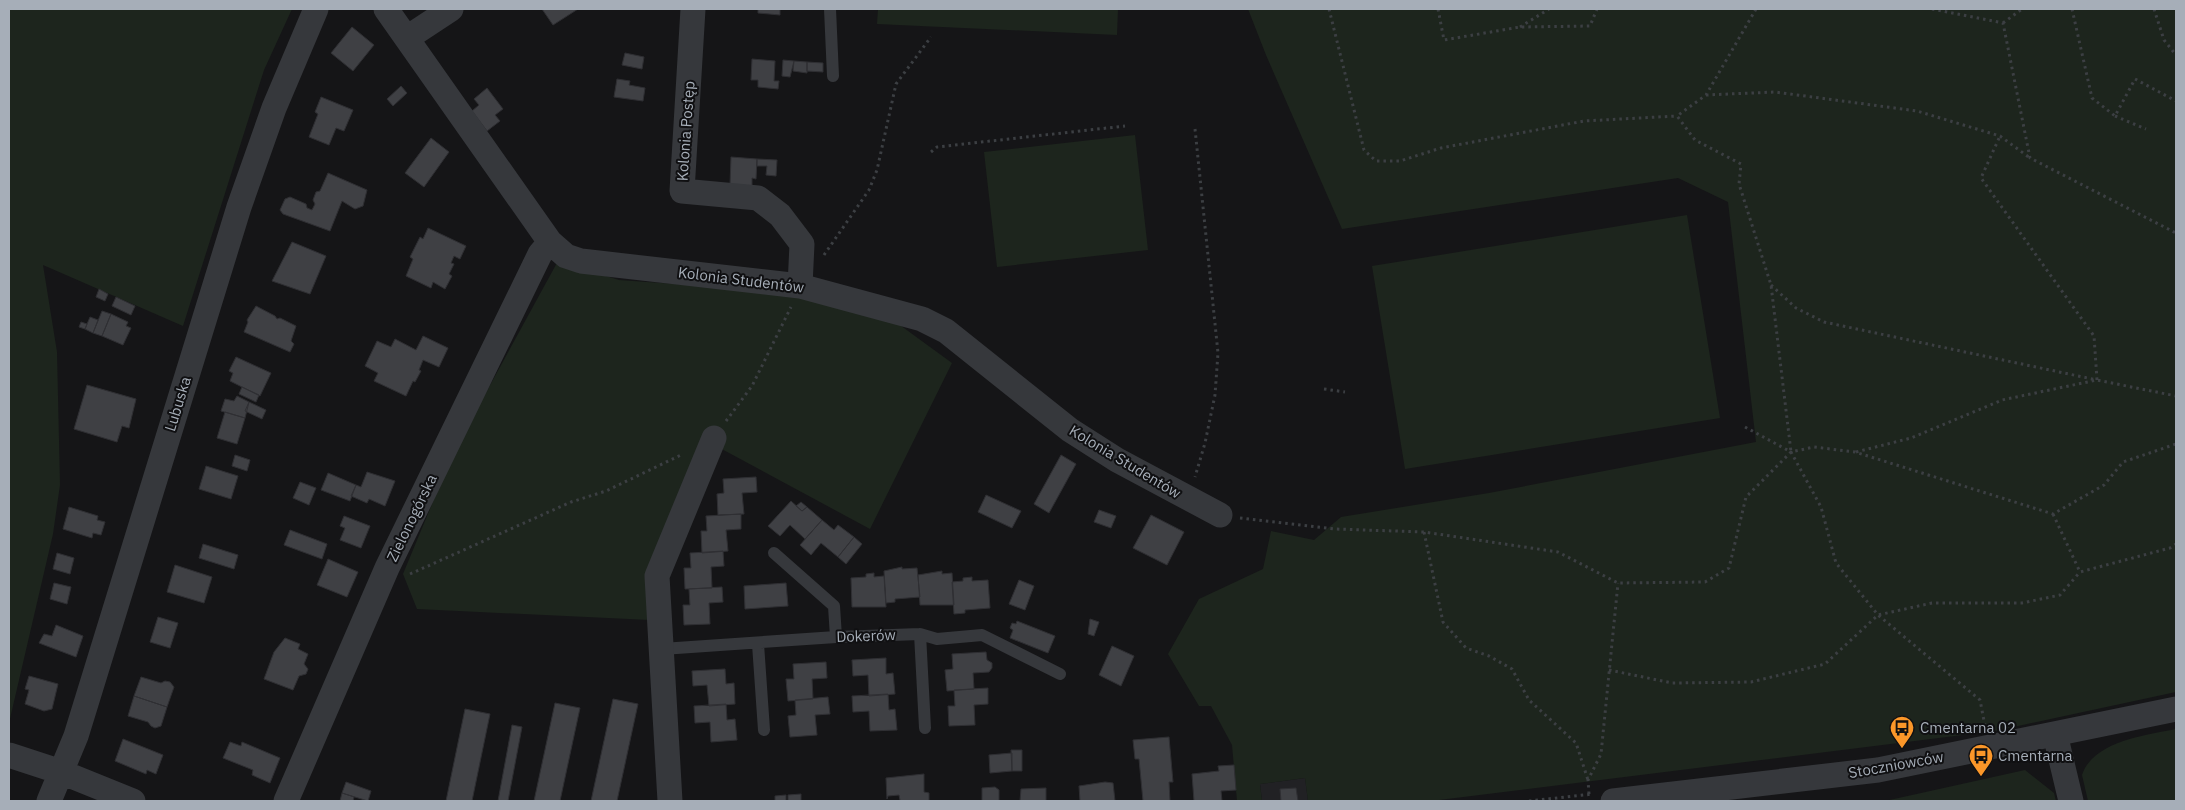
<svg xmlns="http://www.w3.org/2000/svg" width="2185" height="810" viewBox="0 0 2185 810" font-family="'IBM Plex Sans',sans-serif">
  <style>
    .built { fill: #212124 }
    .green { fill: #1d251d }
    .building { fill: #3f4044; stroke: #2f2f33 }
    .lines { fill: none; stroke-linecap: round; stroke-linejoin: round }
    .path { stroke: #3c3f43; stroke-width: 3; stroke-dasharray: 2.5 4; stroke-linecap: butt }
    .service { stroke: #36383c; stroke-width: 12 }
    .minor { stroke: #36383c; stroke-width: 25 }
    .labels { text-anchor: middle; stroke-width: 4; stroke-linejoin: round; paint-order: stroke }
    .street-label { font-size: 15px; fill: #a6aeb8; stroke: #101012 }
    .poi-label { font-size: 15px; fill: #a6aeb8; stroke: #101012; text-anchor: start }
  </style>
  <rect width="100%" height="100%" fill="#151517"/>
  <path class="built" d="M1305,778L1308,801H1262L1260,784Z"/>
  <path class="green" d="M9,9H292L264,70L183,326L43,265L57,352L60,485L53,534L9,723Z
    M878,9H1118L1117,35L877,24Z
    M1248,9H2176V692L1995,731L1431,801H1308L1305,778L1260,784L1262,801H1237L1232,745L1211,706H1199L1168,654L1199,599L1263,569L1271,531L1314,540L1341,517L1489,493L1756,442L1728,202L1678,178L1342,229L1266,55Z
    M1135,135L1148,250L997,267L984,152Z
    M1687,215L1720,418L1405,469L1372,266Z
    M558,261L619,280L830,295L882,312L952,363L870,529L718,447L650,620L417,609L403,574L454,451Z
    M2176,729V801H2088L2082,775C2093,741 2147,735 2176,729Z
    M2025,770L2054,793L2056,801H1885Z"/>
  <path class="building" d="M542,9H578L553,25Z
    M758,9H780V15L758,13Z
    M352,27L374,45L353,71L331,53Z
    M625,53L644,57L642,69L622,65Z
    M752,59L775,61L774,81H779L778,89L758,87V80H751Z
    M783,60L794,61L790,77L782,76Z
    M794,61L807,62V73L793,71Z
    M807,62L823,63V72L807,71Z
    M617,79L630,81L629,85L645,88L643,101L614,97Z
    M401,86L407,93L393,106L387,99Z
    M487,88L503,109L495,115L500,121L487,131L472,111L479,105L474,99Z
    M321,97L353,110L344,131L336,128L329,145L309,137L318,114L315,112Z
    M431,138L449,152L424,187L405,173Z
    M731,157L757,159L756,179L752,178V186L730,185Z
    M757,159L777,160L776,176L766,175L767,166H757Z
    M328,173L367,190L363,206L355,209L342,201L330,231L283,214L280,210L285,199L290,197L306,204L307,208L312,210L315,204L313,200L316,192L320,191Z
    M428,228L466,246L460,259L454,256L451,263L454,264L449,274L452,276L445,289L433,282L431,288L406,276L413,259L410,257L420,237L423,239Z
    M292,242L326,256L310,294L272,281Z
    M99,289L108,294L105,301L96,297Z
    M116,297L135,306L131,315L112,306Z
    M256,306L275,316L277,319L280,318L296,326L291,341L294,344L290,352L244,332L248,322L247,320Z
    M102,311L111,314L102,336L93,333Z
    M111,314L128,322L126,326L131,328L123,345L102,336Z
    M90,317L98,320L93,333L85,329Z
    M81,322L87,324L85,329L79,327Z
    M423,336L448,348L439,367L423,360L419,370L421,371L415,382L413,381L406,396L374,381L378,373L365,366L377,341L391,347L395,339L416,350Z
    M236,357L271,373L260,396L230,381L233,373L229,371Z
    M87,385L136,399L129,428L122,426L117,442L74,429Z
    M242,387L259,395L256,402L239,394Z
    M237,396L249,402L245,418L221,411L225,399L234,401Z
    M249,402L266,410L262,419L245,411Z
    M225,412L245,418L237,444L217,438Z
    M235,455L250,460L247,471L232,466Z
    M1061,455L1076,464L1049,513L1034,504Z
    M206,466L238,476L231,499L199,489Z
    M367,472L395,481L385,506L369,499L367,503L351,496L356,485L361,487Z
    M328,473L356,485L350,501L321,490Z
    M756,477L757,492L742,493L744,514L718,515L717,494L724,493L723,479Z
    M300,482L316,488L309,505L293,498Z
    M986,495L1021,511L1012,528L978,512Z
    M791,501L802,511L807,507L822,520L805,539L790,525L780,536L768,526Z
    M801,502L807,507L802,511L796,506Z
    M69,507L98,516L97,520L105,522L101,535L93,533L92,538L63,529Z
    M1099,510L1116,516L1111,528L1094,522Z
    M741,514V529L726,530L728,551L702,553L701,531H707L706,516Z
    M1151,515L1184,532L1167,565L1133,548Z
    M344,516L370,526L361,548L340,540L345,528L340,526Z
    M822,520L834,530L838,525L854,537L838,557L821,543L811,555L800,545Z
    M290,530L327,544L322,559L284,545Z
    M854,537L862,544L846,564L838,557Z
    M203,544L238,555L234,569L199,558Z
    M723,551L724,566L711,567L712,588L685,589L684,568H691L690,553Z
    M57,553L74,558L70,574L53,569Z
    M328,559L358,572L347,597L317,585Z
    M175,565L212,577L204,603L167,592Z
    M902,567V569L917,568L920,597L895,599V602L886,603L884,571Z
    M942,571V574L952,573L954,605H920L918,575Z
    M874,573V577L884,576L886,607H852L851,578L866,577V574Z
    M972,577V581L988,580L990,608L965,610V613L954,614L952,582L963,581V578Z
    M1019,580L1034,586L1025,610L1009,604Z
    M54,583L71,587L67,604L50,599Z
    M786,583L788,606L745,609L744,586Z
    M722,587L723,602L709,603L710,624L684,625L683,605H690L689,589Z
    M158,617L178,623L170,648L150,642Z
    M1090,619L1099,622L1094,636L1088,634Z
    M1017,621L1055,636L1048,653L1010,638L1013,630L1010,628L1012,623L1016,624Z
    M56,625L83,636L76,657L39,643L44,634L52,636Z
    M285,638L300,644L298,649L308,654L304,664L308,669L306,674L299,676L293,690L264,679L274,652Z
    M1112,646L1134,656L1121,686L1099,675Z
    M986,652L987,660L992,663V668L989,672L973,673L974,689L947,691L945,670L953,669L952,654Z
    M886,658V674L893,673L895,694L869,696L868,675L853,676L852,660Z
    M826,662L827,678L812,679L813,699L788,701L786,679H794L793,664Z
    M725,669L726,684L734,683L735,704L709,706L707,685L693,686L692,671Z
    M29,676L58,684L52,709L44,711L25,704L29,690L25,689Z
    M141,677L161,683L165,681L170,682L174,687L167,707L134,696Z
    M988,688V704L974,705L975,725L949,726L948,706H955L954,690Z
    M888,694L889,710L895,709L897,730L870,731L869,711L853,712L852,696Z
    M134,696L167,707L161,726L155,728L151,726L148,722L128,716Z
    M828,697L830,714L815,715L817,735L790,737L788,716L796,715L795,700Z
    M613,699L638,704L617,801H591Z
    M555,703L580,708L560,801H534Z
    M726,704L727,720L735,719L737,740L711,742L710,722L695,723L694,706Z
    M465,709L490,714L472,801H446Z
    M512,725L522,727L508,801H498Z
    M1169,737L1173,782H1169L1170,801H1143L1139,759H1135L1133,740Z
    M123,739L163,755L156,774L147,770L146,774L115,761Z
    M230,742L241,746L242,742L280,758L270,783L252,775L253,770L223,758Z
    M1011,750H1022V771H1012Z
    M1012,753V771L990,773L989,755Z
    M1234,765L1236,790L1221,791L1222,801H1194L1192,774L1219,771L1218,766Z
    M924,774V792L929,793V801H898L900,800L899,795L888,796L887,799L886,778Z
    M346,782L371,791L368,801L342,793Z
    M1105,782L1113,783L1115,801H1080L1079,786Z
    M995,787L999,790V801H982V788Z
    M1046,788V801H1020L1021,789Z
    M1296,788L1298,801H1281L1280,789Z
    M342,793L354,797L353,801H340Z
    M801,794V801H788V795Z
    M786,795V801H775V796Z"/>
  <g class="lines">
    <path class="path" d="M1329,9L1364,150L1376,161H1400L1441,148L1584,121L1677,116
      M1438,9L1444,40L1520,27L1590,26L1597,9
      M1756,9L1706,95L1677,116L1695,140L1741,164L1739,184L1771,285L1791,452
      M1932,9L2003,23L2030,158L2176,233
      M2072,9L2092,98L2115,116L2135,79L2176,101
      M2154,9L2164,40L2176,55
      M2003,23L2022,9
      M1520,27L1549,9
      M1706,95L1775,92L1917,111L2000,136L2030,158
      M2115,116L2146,129
      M1195,129L1218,353L1215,395L1205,443L1195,477
      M931,152L937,147L1125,126
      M824,255L869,190L877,170L896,84L931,37
      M1771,285L1796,308L1824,322L2097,380L2094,336L1981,178L2000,136
      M1324,389L1345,392
      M726,421L752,386L791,307
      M1745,427L1791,452L1821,507L1836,563L1878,615L1980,700L1985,726
      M1856,452L1911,438L2002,400L2097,380L2176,396
      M2053,514L2080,572L2170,548L2176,544
      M1240,518L1335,529L1424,532L1558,552L1618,583L1705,582L1729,568L1746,497L1791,452L1814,447L1855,452L2053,514L2104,485L2123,462L2176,444
      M1424,532L1443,622L1466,648L1489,656L1512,669L1529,700L1576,743L1588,780
      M410,574L571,502L606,491L683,454
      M1609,670L1672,683L1751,682L1825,664L1878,615L1932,603H2022L2060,595L2080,572
      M1589,794L1588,780L1601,754L1618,583
      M1529,801L1593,794"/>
    <path class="service" d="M830,9L833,76
      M774,553L834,606L836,637
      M920,634L925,728
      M758,644L764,730
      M662,649L836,637L920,634L937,639L982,635L1060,674"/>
    <path class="minor" d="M386,9L550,242L566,256L581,261L800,286L922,319L946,331L1070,430L1117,460L1220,515
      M693,9L682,191L758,198L780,215L802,244L800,286
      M407,38L451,9
      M2055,734L2071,801
      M9,755L61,772L133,801
      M49,801L76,736L239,207L274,108L316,9
      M286,801L387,568L540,254L550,242
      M670,801L657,576L714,438
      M1613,801L1878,770L2176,709"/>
  </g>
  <defs>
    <symbol id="bus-pin" viewBox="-11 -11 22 30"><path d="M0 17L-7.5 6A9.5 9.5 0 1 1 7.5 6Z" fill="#fb9729" stroke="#101012"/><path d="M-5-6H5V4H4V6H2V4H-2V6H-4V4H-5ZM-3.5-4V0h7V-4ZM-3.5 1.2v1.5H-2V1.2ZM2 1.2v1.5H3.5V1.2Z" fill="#111"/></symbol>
  </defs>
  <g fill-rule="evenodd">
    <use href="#bus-pin" x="1888" y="714" width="28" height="38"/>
    <use href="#bus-pin" x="1967" y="742" width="28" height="38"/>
  </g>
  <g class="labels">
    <g class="street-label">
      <text transform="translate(686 131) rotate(-86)" y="5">Kolonia Postęp</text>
      <text transform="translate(741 280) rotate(7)" y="5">Kolonia Studentów</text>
      <text transform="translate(178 404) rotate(-73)" y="5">Lubuska</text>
      <text transform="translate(1125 462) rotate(31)" y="5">Kolonia Studentów</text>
      <text transform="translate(412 518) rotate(-64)" y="5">Zielonogórska</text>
      <text transform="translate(866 636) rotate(-2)" y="5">Dokerów</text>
      <text transform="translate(1896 765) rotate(-10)" y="5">Stoczniowców</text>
    </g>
    <g class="poi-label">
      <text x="1920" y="733">Cmentarna 02</text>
      <text x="1998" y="761">Cmentarna</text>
    </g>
  </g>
  <rect width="2185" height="810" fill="none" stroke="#a6aeb8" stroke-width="20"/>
</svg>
